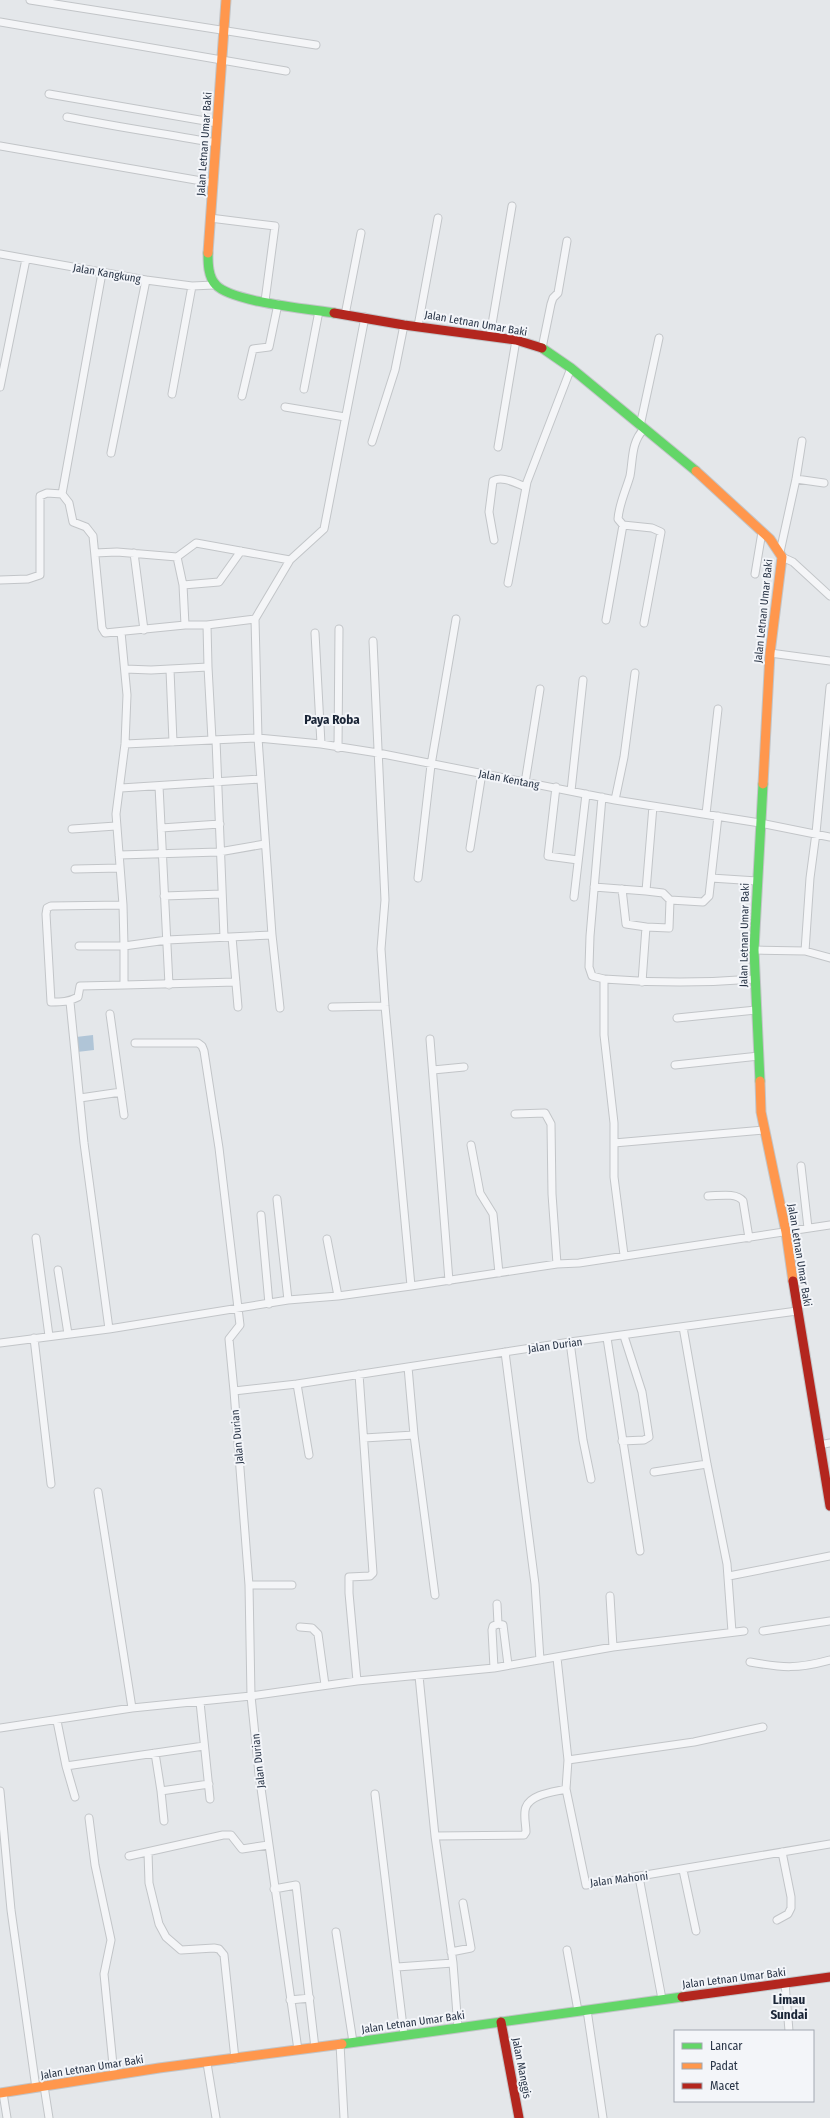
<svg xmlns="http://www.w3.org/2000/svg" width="830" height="2118" viewBox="0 0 830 2118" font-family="'Fira Sans Condensed',sans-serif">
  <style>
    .water { fill: #b0c5d7 }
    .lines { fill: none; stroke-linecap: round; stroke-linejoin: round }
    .street-casing { stroke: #c2c5c8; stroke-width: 9 }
    .fast-casing { stroke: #c2c5c8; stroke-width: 11 }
    .slow-casing { stroke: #c2c5c8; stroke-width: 11 }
    .jam-casing { stroke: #c2c5c8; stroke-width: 11 }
    .street { stroke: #f4f5f7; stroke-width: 7 }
    .fast { stroke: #63d668; stroke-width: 9 }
    .slow { stroke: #ff974d; stroke-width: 9 }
    .jam { stroke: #b3261e; stroke-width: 9 }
    .labels { text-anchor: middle; stroke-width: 4; stroke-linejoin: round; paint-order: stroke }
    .street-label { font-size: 11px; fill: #283446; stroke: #f3f5f9 }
    .quarter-label { font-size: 13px; font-weight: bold; fill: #1a2537; stroke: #f3f5f9 }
  </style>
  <rect width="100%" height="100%" fill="#e4e7ea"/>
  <path class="water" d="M93,1035L94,1050L77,1052L76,1037Z"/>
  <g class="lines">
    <defs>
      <path id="street" d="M30,0L316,45
        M0,22L286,71
        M49,94L217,123
        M67,117C117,127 166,134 216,143
        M0,146L213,183
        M210,218L275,226L265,301
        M0,254L146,280L192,286L214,285
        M345,315L361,233
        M418,326L438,218
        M490,336L512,206
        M542,348L551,304L553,298L558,293L567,241
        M0,387L26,259
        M304,389L319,311
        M172,394L192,286
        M242,396L253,349L269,347L278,304
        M285,407L345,417
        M640,426L659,338
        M644,429C631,442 633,460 630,476C626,490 619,504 618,519L623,525L652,528L661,532L644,623
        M372,442L395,370L404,325
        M498,447L516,340
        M111,453L146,280
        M796,479L824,483
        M62,494L102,273
        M494,540L489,512L493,481C502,475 517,484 526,487
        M780,552L796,479L802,441
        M95,553L117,552L177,557L196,543L290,560
        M134,553L144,630
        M177,557L183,585L185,625
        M782,557L793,562L830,596
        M755,574L762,532
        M0,580L28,579L40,575V496L47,493L62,494L69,503L73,522L86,527L93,536L102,628L105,633L185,625H207L255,619
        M508,583L527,482L571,368
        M183,585L219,582L241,551
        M606,620L623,525
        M121,632L127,695L125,744L116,814L123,905L124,946L167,940L272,935L258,738L255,619L290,560L324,529L365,317
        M315,633L321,744
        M373,641L385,900L381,949L385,1006L411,1286
        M770,653L830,661
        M208,667L212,740
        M125,669L151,670L208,667L207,625
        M170,670L173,742
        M216,740L224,937
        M125,744L258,738L321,744L378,753L615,800L760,823L830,837
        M338,748L339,629
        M525,783L540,689
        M159,786L169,985
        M556,787L548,856L578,860
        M121,788L261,779
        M571,791L583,680
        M602,797L590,936L589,967L592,976L604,979V1035L614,1123V1177L624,1255
        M615,800L624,757L635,673
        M653,806L646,891L663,893L670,900L703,902L709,896L718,816
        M706,814L718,709
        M161,828L220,824
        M72,829L116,826
        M470,848L482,773
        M119,855L219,852L265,844
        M75,869L120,868
        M418,878L431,765L456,619
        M711,878L757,881
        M594,887L646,891
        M622,889L626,924L646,927
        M164,896L222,894
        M574,897L586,794
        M272,935L280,1008
        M232,937L238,1007
        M79,946H124V985L80,986L78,997C69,1002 61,1002 51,1002L46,914L47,908L51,906L123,905
        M754,950L805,951L830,958
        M805,951L810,878L816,833L830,687
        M604,979C655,983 705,983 755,979
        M642,982L646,927L669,928L670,900
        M124,985L236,982
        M70,1002L84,1143L109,1329
        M332,1007L385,1006
        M110,1014L124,1115
        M677,1018L756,1010
        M430,1039L449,1281
        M135,1043H198L202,1046L204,1051L219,1148L240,1325L229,1339L234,1391
        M675,1065L759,1056
        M433,1070L464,1067
        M80,1098L121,1092
        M515,1114L545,1113L551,1124L552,1194L557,1264
        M614,1143L764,1130
        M471,1145L480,1193L493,1214L499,1273
        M801,1166L808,1228
        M708,1196C718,1196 736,1192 743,1201L749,1238
        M277,1199L288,1300
        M261,1215L269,1304
        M36,1238L49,1336
        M327,1239L338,1296
        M58,1270L68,1334
        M683,1327L707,1464L727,1564L732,1632
        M34,1338L51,1484
        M607,1338L640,1551
        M570,1342L583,1440L591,1479
        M0,1343L109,1329L288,1300L338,1296L411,1286L557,1264L579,1263L830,1225
        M505,1352L535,1584L540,1660
        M408,1367L414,1435
        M297,1384L309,1455
        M364,1438L414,1435L435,1595
        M622,1441L644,1440L649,1437L642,1392L624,1336
        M819,1445L830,1443
        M654,1472L707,1464
        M98,1492L132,1708
        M729,1576L830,1556
        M249,1585H292
        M610,1596L613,1647
        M497,1604L498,1624
        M498,1624L503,1625L508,1665
        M300,1627L312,1628L318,1634L325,1685
        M763,1631L830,1621
        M557,1658L568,1760L566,1789L586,1885L830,1844
        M750,1662C783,1668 797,1669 830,1660
        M494,1668L492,1630L493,1626L498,1624
        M357,1681L349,1593V1577L370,1576L373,1573L359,1374
        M200,1702L210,1799
        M57,1721L66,1766L204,1746
        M0,1728L132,1708L251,1696L357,1681L494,1668L613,1647L744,1631
        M155,1753L161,1791L209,1784
        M568,1760L694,1742L763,1727
        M66,1766L75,1797
        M0,1791L11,1910L36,2088
        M161,1791L164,1821
        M375,1794L404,2035
        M89,1818L95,1865L111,1940L104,1974L114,2075
        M435,1836L524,1835L526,1832C526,1825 523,1813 526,1807C531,1794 554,1792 566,1789
        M148,1852L149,1883L159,1924L166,1937L181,1950L214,1948L219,1949L224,1955L235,2059
        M129,1856L223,1835H231L242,1849L268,1845
        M683,1870L696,1931
        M639,1877L662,1999
        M274,1889L296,1885L315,2048
        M777,1920L788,1914L791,1908V1897L782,1852
        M336,1932L353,2042
        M567,1950L578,2011
        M451,1952L471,1948L463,1903
        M453,1963L458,2028
        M397,1967L453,1963L435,1836L419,1676
        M785,1983L789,2031
        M290,2000L310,1998
        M587,2010L603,2118
        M340,2044L344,2118
        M298,2050L259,1774L251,1696L249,1585L234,1391L297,1384L570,1342L797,1311
        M207,2063L216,2118
        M44,2086L49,2118
        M3,2093L7,2118"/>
      <path id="fast" d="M208,253C208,263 208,277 216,285C232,302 309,309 334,313
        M542,348L571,368L696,471
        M760,1081L754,950L763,784
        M342,2044L682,1997"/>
      <path id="slow" d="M208,253L226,0
        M696,471L770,539L782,557L770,653L763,784
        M760,1081L761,1112L786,1232L793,1281
        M0,2093L159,2068L342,2044"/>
      <path id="jam" d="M334,313L404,325L516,340L542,348
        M793,1281L830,1506
        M682,1997L830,1977
        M501,2022L519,2118"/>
    </defs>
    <use href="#street" class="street-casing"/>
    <use href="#fast" class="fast-casing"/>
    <use href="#slow" class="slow-casing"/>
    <use href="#jam" class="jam-casing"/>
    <use href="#street" class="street"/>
    <use href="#fast" class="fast"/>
    <use href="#slow" class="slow"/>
    <use href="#jam" class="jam"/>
  </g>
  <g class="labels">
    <g class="street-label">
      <text transform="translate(204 144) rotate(-86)" y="4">Jalan Letnan Umar Baki</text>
      <text transform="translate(107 273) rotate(10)" y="4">Jalan Kangkung</text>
      <text transform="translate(476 323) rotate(10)" y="4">Jalan Letnan Umar Baki</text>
      <text transform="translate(763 611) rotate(-84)" y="4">Jalan Letnan Umar Baki</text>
      <text transform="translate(509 779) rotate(11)" y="4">Jalan Kentang</text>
      <text transform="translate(744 935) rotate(-89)" y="4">Jalan Letnan Umar Baki</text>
      <text transform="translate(800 1255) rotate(81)" y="4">Jalan Letnan Umar Baki</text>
      <text transform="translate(555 1345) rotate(-8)" y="4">Jalan Durian</text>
      <text transform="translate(237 1437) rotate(-95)" y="4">Jalan Durian</text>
      <text transform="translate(258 1761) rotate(-96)" y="4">Jalan Durian</text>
      <text transform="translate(619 1879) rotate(-7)" y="4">Jalan Mahoni</text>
      <text transform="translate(734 1978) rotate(-7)" y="4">Jalan Letnan Umar Baki</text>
      <text transform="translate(413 2022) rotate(-8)" y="4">Jalan Letnan Umar Baki</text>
      <text transform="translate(92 2067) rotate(-9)" y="4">Jalan Letnan Umar Baki</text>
      <text transform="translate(522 2068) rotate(79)" y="4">Jalan Manggis</text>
    </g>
    <g class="quarter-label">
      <text x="332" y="724">Paya Roba</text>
      <text x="789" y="2004">Limau<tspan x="789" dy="15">Sundai</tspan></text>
    </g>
  </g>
  <rect x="674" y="2030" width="140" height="72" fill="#f3f5f9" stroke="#a2a8b1"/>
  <rect x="682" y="2043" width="20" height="6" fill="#63d668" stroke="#a2a8b1"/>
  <text x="710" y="2050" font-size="12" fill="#283446">Lancar</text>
  <rect x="682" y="2063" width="20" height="6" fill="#ff974d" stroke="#a2a8b1"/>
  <text x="710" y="2070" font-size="12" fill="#283446">Padat</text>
  <rect x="682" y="2083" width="20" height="6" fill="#b3261e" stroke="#a2a8b1"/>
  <text x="710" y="2090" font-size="12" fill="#283446">Macet</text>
</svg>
